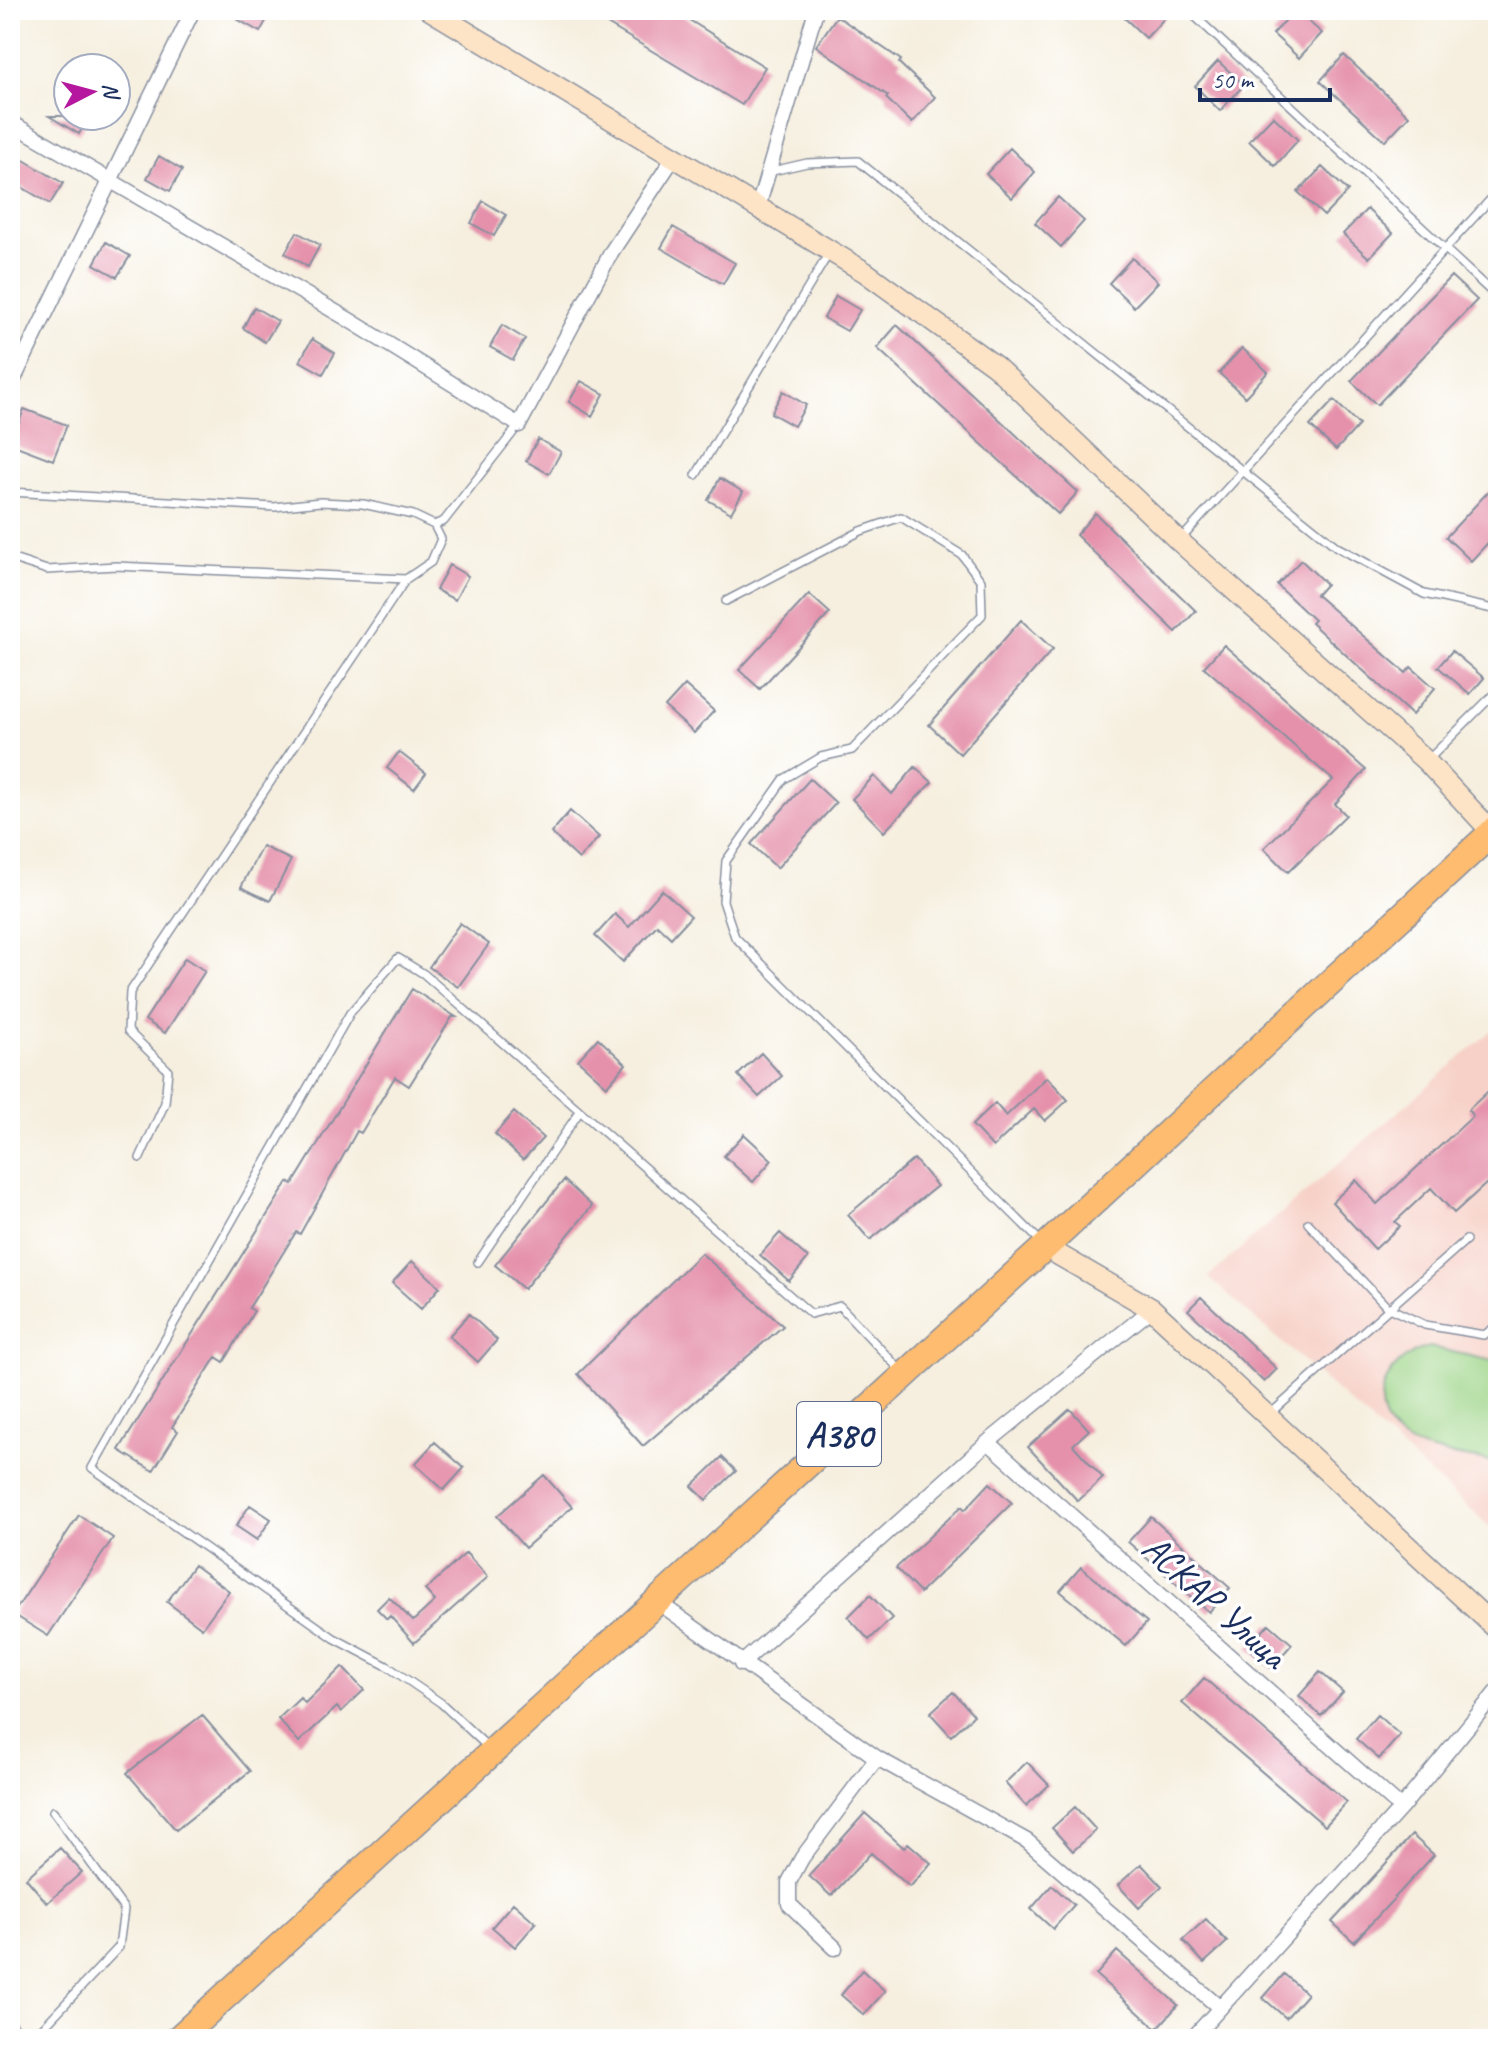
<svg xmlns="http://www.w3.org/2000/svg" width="1508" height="2049" viewBox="0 0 1508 2049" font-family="Caveat,sans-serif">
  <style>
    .built { fill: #f7d1c7 }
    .pitch { fill: #9cd486; stroke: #5c8272; stroke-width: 2 }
    .building { fill: #e591ab }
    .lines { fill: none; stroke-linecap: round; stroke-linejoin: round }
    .lane-casing { stroke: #888f9e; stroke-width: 10 }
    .street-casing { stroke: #888f9e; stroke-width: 17 }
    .secondary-casing { stroke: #888f9e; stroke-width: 23 }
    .highway-casing { stroke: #888f9e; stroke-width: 29 }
    .lane { stroke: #fff; stroke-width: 7 }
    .street { stroke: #fff; stroke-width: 14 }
    .secondary { stroke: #fee4c6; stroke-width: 20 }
    .highway { stroke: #fdbc70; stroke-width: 26 }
    .labels { text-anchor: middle; stroke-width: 7; stroke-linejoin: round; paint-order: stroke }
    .shield { fill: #fff; stroke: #5f6d8e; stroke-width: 2 }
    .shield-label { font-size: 36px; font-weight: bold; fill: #1b2f5e }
    .street-label { font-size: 38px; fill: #1b2f5e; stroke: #fff }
  </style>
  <rect width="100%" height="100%" fill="#fff"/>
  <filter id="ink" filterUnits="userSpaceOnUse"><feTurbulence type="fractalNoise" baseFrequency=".0125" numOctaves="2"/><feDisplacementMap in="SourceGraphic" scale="16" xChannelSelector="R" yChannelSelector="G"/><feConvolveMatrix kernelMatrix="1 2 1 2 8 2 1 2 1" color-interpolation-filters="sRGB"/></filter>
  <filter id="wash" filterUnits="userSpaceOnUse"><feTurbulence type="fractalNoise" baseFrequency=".006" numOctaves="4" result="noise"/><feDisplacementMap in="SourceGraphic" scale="32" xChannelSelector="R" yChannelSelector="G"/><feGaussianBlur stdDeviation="1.8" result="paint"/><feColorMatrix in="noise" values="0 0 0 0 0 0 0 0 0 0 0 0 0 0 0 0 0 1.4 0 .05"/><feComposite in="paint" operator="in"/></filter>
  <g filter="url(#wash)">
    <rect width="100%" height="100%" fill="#f6efdf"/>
    <path class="built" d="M1498,1025V1534L1208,1277Z"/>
    <path class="pitch" d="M1430,1347L1498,1362V1463C1473,1457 1428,1454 1407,1442C1359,1415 1384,1357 1430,1347Z"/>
    <g id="blocks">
      <path class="building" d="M242,10H272L260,32L237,19Z
        M584,10H673L765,67L742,105Z
        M1116,10H1172L1146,38Z
        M1295,10L1322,33L1299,58L1273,34Z
        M837,16L901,60L899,63L935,97L912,123L886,98L888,96L816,46Z
        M1344,55L1409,116L1385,141L1320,81Z
        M1218,61L1244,85L1220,111L1195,86Z
        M49,116H89L79,134Z
        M1273,116L1298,140L1275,166L1249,141Z
        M1010,148L1035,172L1012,198L986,174Z
        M10,152L63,183L50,204L13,182L10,188Z
        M159,156L182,170L170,191L147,178Z
        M1322,167L1348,191L1324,216L1298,192Z
        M1058,197L1084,221L1061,247L1035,223Z
        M483,201L506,215L494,236L471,223Z
        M1367,209L1393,233L1369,258L1343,234Z
        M673,227L735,263L723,284L661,248Z
        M297,232L320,245L308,267L285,253Z
        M106,242L130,256L117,277L94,264Z
        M1132,258L1158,282L1134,307L1109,283Z
        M1451,276L1477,300L1377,405L1351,381Z
        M836,296L860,310L847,331L824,318Z
        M254,307L278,321L265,342L243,328Z
        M502,325L525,339L513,360L490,347Z
        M897,325L1078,492L1058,514L877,348Z
        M312,339L335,353L323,374L300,361Z
        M1242,348L1268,372L1245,397L1219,373Z
        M581,381L604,394L592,416L569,402Z
        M783,391L806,405L794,426L771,413Z
        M1334,400L1359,425L1336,450L1310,426Z
        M24,409L67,425L53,460L11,444Z
        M538,439L561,452L549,474L526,461Z
        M720,478L743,492L731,513L708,500Z
        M1498,481V532L1471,561L1446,537Z
        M1095,513L1196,611L1176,632L1076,535Z
        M1301,560L1326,584L1316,595L1406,673L1411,667L1435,688L1412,715L1311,623L1314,620L1277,585Z
        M449,565L468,576L455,600L436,590Z
        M809,594L830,613L760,689L739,670Z
        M1021,620L1053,649L960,754L929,725Z
        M1224,645L1366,770L1335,804L1346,815L1288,872L1264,848L1333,780L1204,667Z
        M1452,651L1484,678L1470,694L1438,667Z
        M685,685L714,711L694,733L665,707Z
        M399,752L426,773L414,789L387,768Z
        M915,767L932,782L884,832L852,799L874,776L892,794Z
        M810,779L836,803L777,868L751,844Z
        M570,811L599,837L579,859L551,833Z
        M262,846L291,860L270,901L241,887Z
        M662,890L691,916L671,938L657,925L623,962L595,936L615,914L629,927Z
        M460,923L489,944L458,987L429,967Z
        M185,958L205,971L165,1033L145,1020Z
        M412,989L456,1017H452L409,1086L395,1077L361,1133L357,1131L300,1234L296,1232L249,1308L254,1311L224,1362L216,1357L172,1427L178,1431L153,1471L119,1450L288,1182L293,1184Z
        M598,1038L626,1064L607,1086L578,1060Z
        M761,1053L782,1076L759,1097L738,1075Z
        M1047,1077L1068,1100L1045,1121L1034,1109L993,1147L972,1125L995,1103L1006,1116Z
        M1498,1082V1173L1454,1213L1431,1188L1395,1222L1400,1226L1375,1249L1332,1202L1356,1180L1377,1204L1473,1116L1468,1110Z
        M514,1112L543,1138L523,1160L495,1134Z
        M744,1134L772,1160L753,1182L724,1156Z
        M914,1159L937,1186L870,1240L848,1215Z
        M564,1180L592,1206L524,1289L495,1265Z
        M780,1233L808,1258L789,1281L760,1255Z
        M701,1253L783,1326L643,1446L578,1374Z
        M412,1261L440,1287L421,1309L392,1283Z
        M1201,1297L1277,1369L1264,1382L1188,1310Z
        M469,1314L497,1340L478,1362L449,1336Z
        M1070,1409L1089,1430L1073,1445L1103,1478L1078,1501L1028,1447Z
        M435,1442L464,1468L444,1490L415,1464Z
        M722,1457L736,1471L706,1500L692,1486Z
        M544,1475L572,1507L525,1548L497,1516Z
        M990,1483L1012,1503L920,1593L896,1568L962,1506L965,1510Z
        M250,1505L271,1519L257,1540L236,1526Z
        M79,1515L113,1538L48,1636L13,1614Z
        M1151,1517L1230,1588L1209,1612L1128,1542Z
        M466,1553L488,1577L414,1643L390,1616L387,1619L377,1609L389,1597L413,1621L435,1601L425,1590Z
        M194,1565L229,1591L202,1628L167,1602Z
        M1081,1567L1147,1622L1126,1646L1060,1591Z
        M870,1595L892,1618L869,1640L848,1617Z
        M1269,1624L1292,1644L1271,1668L1248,1648Z
        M342,1667L364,1690L341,1712L337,1707L299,1742L278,1719L300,1698L305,1703Z
        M1320,1672L1343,1692L1321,1716L1299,1696Z
        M1204,1678L1347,1802L1325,1826L1182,1703Z
        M953,1692L974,1715L951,1736L930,1713Z
        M202,1715L250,1771L176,1830L127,1773Z
        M1377,1715L1400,1735L1379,1759L1356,1739Z
        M1027,1762L1049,1785L1026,1806L1005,1783Z
        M1075,1807L1096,1830L1073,1851L1052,1828Z
        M865,1813L904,1848L908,1843L931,1863L910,1887L871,1853L831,1896L809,1876Z
        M1412,1835L1434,1855L1354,1942L1332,1922Z
        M60,1848L82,1872L47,1903L26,1878Z
        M1141,1864L1162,1886L1139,1908L1118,1885Z
        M1052,1885L1074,1905L1053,1929L1031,1909Z
        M513,1903L536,1923L515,1947L492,1927Z
        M1206,1919L1227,1942L1204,1963L1183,1940Z
        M1117,1951L1178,2005L1157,2029L1096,1975Z
        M862,1970L885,1991L864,2015L841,1995Z
        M1284,1974L1307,1994L1286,2018L1263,1998Z"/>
    </g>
  </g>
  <g filter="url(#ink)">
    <use href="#blocks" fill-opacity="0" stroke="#888f9e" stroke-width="2"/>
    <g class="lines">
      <defs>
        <path id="lane" d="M1188,10L1498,298
          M768,172L807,163L858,161L1337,547L1424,594L1493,609L1498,606
          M696,475L829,253
          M10,492L274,507L320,502L363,504L413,515L434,525L444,521L519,425
          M1182,538L1498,191
          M10,558L47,570L116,566L406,579L431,562L441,539L434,525
          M726,601L861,531L901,517L962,555L981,581L982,615L852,750L821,757L784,779L726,861L723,901L735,937L1042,1243
          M1429,759L1498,690
          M140,1158L165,1103L168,1070L128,1031L130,992L406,579
          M1308,1223L1387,1307L1425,1325L1484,1335L1498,1325
          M478,1262L580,1111
          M1269,1415L1466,1240
          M490,1749L441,1703L387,1666L334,1638L92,1468L350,1013L398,958L424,974L811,1314L840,1306L903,1373
          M10,2021L24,2039
          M32,2039L119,1947L124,1909L53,1811"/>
        <path id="street" d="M10,122L346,318L519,425L612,251L674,157
          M758,207L816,10
          M10,387L193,10
          M988,1442L1401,1808
          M655,1600L877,1758L1027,1841L1220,2008
          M741,1664L988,1442L1152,1309
          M835,1948L789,1904V1882L802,1858L877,1758
          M1192,2039L1401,1808L1498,1690"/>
        <path id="secondary" d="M430,10L865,272L995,366L1179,541L1426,761L1492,832
          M1045,1247L1152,1309L1498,1630"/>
        <path id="highway" d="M178,2039L1045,1247L1498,827"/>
      </defs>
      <use href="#lane" class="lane-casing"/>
      <use href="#street" class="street-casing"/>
      <use href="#secondary" class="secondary-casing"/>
      <use href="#highway" class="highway-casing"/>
      <use href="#lane" class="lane"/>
      <use href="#street" class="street"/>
      <use href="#secondary" class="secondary"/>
      <use href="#highway" class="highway"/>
    </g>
  </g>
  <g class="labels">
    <rect class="shield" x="797" y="1402" width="84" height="64" rx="6"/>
    <g class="shield-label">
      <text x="839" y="1447">A380</text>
    </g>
    <g class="street-label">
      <text transform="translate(1215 1601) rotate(42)" y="13">АСКАР Улица</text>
    </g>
  </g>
  <rect width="1508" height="2049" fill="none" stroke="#fff" stroke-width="40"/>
  <g transform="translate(92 92) rotate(84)"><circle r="38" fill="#ffffff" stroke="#a4acbf" stroke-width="2"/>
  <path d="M0-6L14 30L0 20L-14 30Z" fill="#b5179e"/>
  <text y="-12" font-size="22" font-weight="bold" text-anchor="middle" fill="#1b2f5e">N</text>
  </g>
  <path d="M1200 88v12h130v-12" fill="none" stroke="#1b2f5e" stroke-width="4"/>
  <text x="1212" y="88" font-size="24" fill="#1b2f5e" stroke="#ffffff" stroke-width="6" paint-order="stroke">50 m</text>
</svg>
